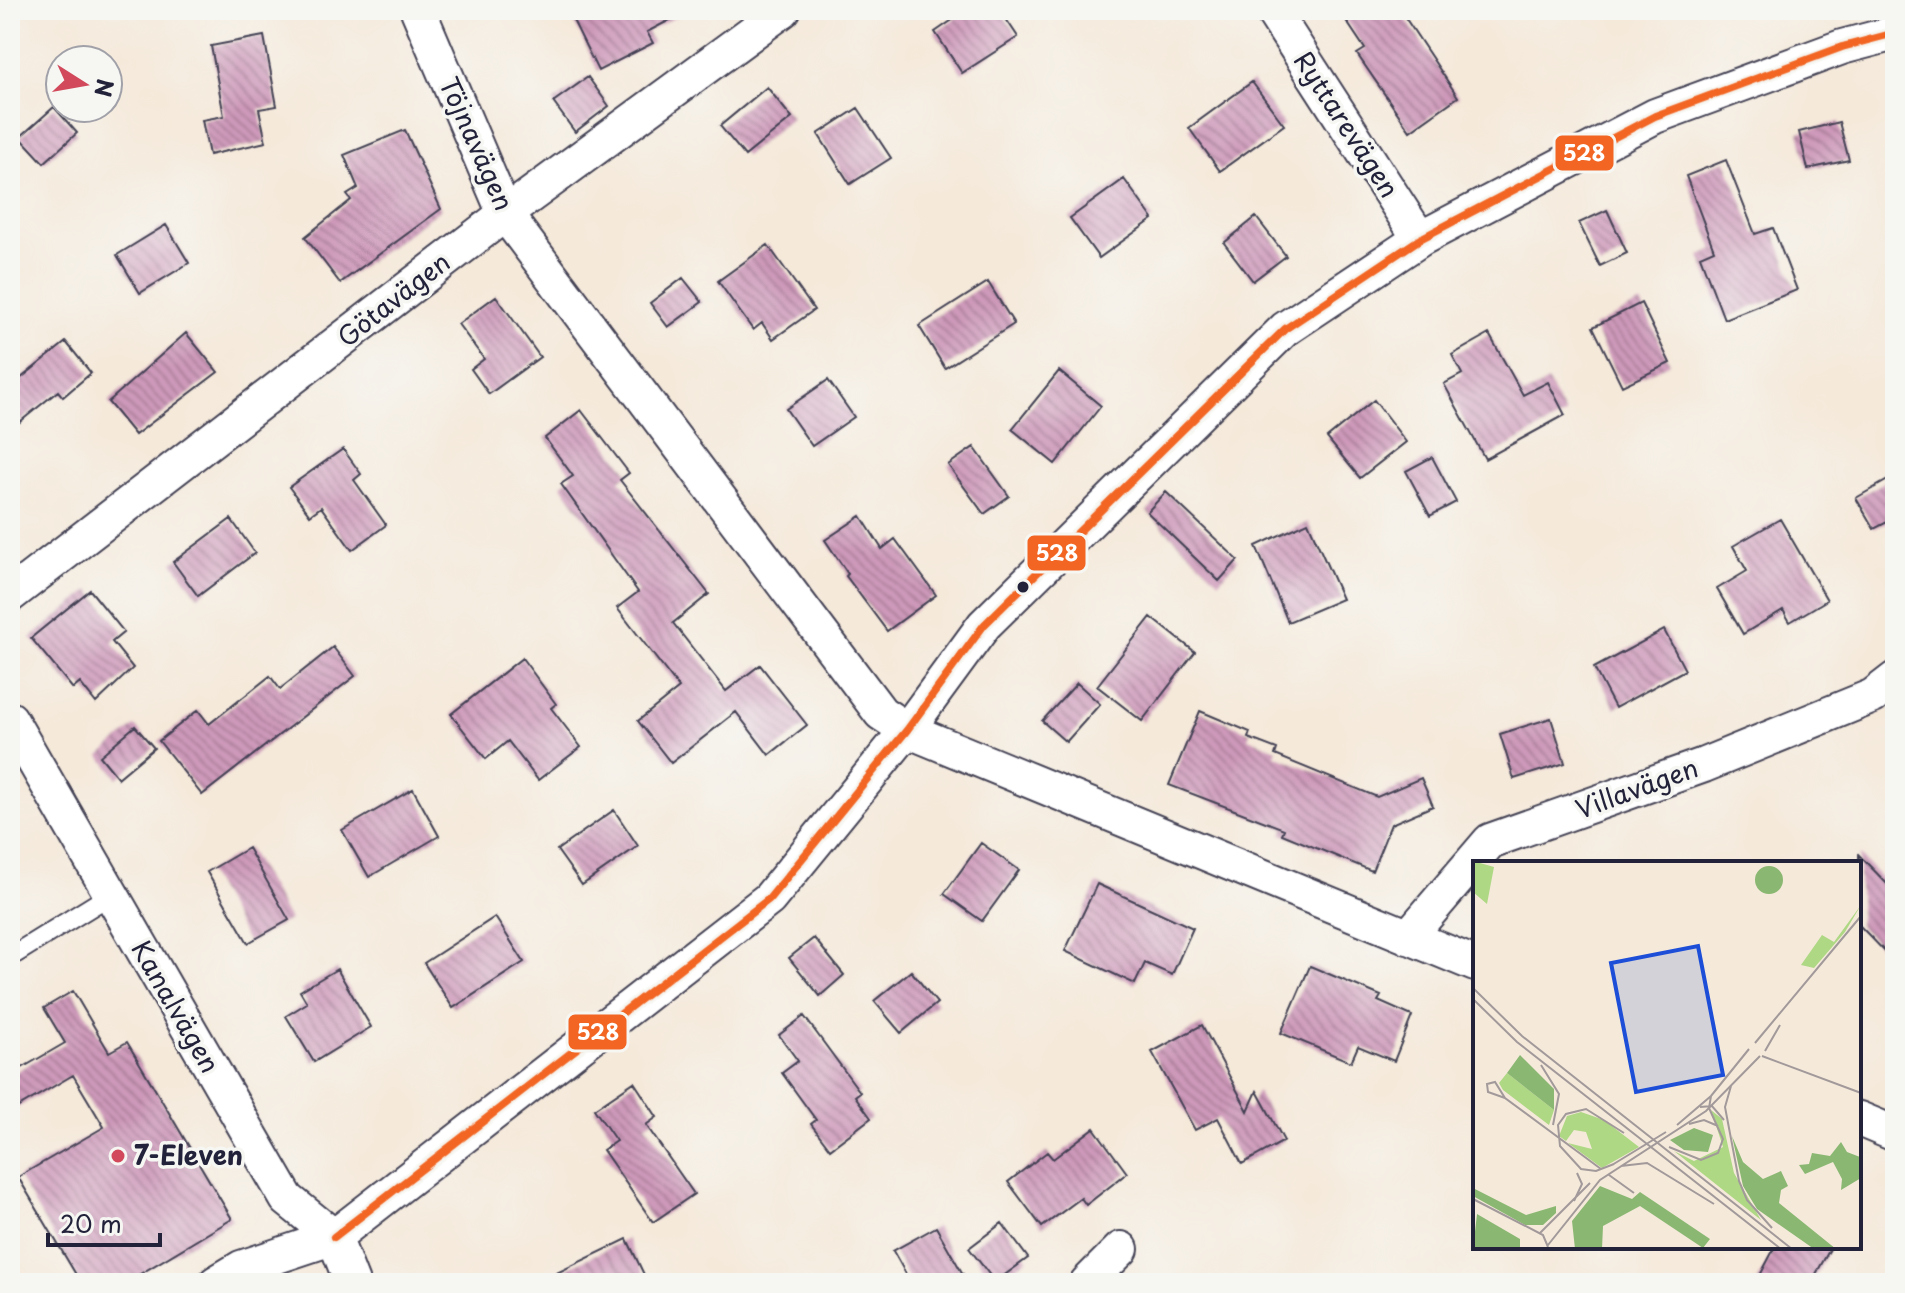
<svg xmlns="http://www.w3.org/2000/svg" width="1905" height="1293" viewBox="0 0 1905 1293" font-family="'Playpen Sans',sans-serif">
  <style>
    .building { fill: url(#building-back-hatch) }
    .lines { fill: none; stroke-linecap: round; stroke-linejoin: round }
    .service-casing { stroke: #424053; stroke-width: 22 }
    .minor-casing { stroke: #424053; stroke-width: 38 }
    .service { stroke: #fff; stroke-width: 18 }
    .minor { stroke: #fff; stroke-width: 34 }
    .bus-1-casing { stroke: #f6f6f2; stroke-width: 14 }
    .bus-1 { stroke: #f26522; stroke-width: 8 }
    .bus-dot { fill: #22223b; stroke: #f6f6f2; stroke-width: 3 }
    .poi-dot { fill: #d1495b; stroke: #f6f6f2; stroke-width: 3 }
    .labels { text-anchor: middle; stroke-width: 7; stroke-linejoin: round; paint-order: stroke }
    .street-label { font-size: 26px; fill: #22223b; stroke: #f6f6f2 }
    .poi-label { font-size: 26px; font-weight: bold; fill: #22223b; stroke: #f6f6f2; text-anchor: start }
    .inset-road { fill: none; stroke: #a1999a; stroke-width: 2 }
    .view { fill: #1d4ed8; fill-opacity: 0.15; stroke: #1d4ed8; stroke-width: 4 }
    .inset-edge { fill: none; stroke: #22223b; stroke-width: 4 }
    .line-badge { stroke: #f6f6f2; stroke-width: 3 }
    .badge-label { font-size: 22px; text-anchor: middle; font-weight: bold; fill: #fff }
  </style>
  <defs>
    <pattern id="building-back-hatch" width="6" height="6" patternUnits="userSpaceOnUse" patternTransform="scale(2)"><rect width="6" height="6" fill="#ce99ba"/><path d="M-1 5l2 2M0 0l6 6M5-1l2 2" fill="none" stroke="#a77c98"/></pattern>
  </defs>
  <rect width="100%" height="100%" fill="#f6f6f2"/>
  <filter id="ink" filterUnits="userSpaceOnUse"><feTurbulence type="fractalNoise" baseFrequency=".0125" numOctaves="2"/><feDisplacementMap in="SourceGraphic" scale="16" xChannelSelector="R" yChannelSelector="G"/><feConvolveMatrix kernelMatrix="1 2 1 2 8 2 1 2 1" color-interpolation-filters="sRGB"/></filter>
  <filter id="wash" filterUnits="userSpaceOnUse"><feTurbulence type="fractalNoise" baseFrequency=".006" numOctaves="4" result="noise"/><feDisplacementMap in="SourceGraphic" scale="32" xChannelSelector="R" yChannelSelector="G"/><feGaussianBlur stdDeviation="1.8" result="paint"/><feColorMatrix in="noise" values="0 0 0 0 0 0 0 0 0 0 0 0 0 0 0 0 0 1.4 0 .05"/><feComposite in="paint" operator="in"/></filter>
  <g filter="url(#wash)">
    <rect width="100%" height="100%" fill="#f5e9da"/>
    <g id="blocks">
      <path class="building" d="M568,10H689L647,32L653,43L598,71Z
        M967,10H1000L1018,37L962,73L935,32Z
        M1339,10H1400L1458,97L1410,131L1357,54L1365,49Z
        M264,36L277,106L259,109L266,142L209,155L202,120L224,116L211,46Z
        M588,77L609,106L575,132L553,102Z
        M1252,82L1284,125L1220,171L1189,128Z
        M767,87L792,118L745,156L720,126Z
        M54,107L77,133L44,163L20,137Z
        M858,108L891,158L850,184L818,134Z
        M1839,122L1849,160L1808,169L1799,132Z
        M405,130L441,209L340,283L305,237L351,200L347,195L358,188L344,155Z
        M1726,160L1755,234L1773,228L1797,290L1724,319L1700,256L1714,250L1686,176Z
        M1124,179L1153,219L1099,258L1070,218Z
        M1607,210L1627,253L1600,266L1579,223Z
        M1256,217L1286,256L1253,281L1224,243Z
        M166,225L189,263L140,293L117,255Z
        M768,245L814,310L773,339L762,323L753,330L718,281Z
        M683,278L702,302L668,327L650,303Z
        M988,282L1014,324L945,368L919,326Z
        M496,296L540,357L489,394L471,369L484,359L458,324Z
        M1641,303L1670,363L1622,386L1593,327Z
        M186,333L218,372L135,435L108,402Z
        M1489,334L1523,395L1548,382L1565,415L1485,459L1444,384L1462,374L1452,355Z
        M66,342L91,373L63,397L58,391L10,430V387Z
        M1059,371L1101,406L1055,464L1012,429Z
        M828,380L854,417L812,446L786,409Z
        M1374,400L1406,442L1360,478L1327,438Z
        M581,410L629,473L620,480L709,594L673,623L726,691L760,665L807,725L769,755L736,712L671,763L638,721L679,688L617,608L638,592L561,484L573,476L545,438Z
        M974,447L1009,496L984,514L948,465Z
        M343,449L361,474L354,480L386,525L352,550L321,507L310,515L289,487Z
        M1432,457L1456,502L1430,516L1406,471Z
        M1895,476V518L1874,529L1856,498Z
        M1166,492L1238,560L1219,581L1147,512Z
        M861,516L882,549L895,539L936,595L887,631L846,576L848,574L825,540Z
        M231,519L255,553L198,596L173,562Z
        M1780,519L1827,600L1790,622L1783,610L1743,634L1717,589L1747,571L1733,546Z
        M1308,522L1342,599L1288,622L1256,546Z
        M90,590L124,632L112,642L133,668L96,703L80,683L73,689L31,638Z
        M1151,617L1195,652L1142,721L1097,686Z
        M1664,630L1685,670L1615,708L1594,668Z
        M333,647L355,676L202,795L159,741L198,710L209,724L270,676L280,689Z
        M522,658L556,704L551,708L581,747L538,780L508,741L486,759L451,714Z
        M1077,683L1100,704L1066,742L1042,721Z
        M1200,711L1250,732L1248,738L1277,749L1275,755L1377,797L1421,778L1433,806L1391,824L1372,871L1282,834L1284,829L1169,785Z
        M1551,718L1565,763L1514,779L1500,734Z
        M135,726L154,748L118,778L100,756Z
        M413,789L439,836L369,877L342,830Z
        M614,810L638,846L582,885L557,850Z
        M981,843L1019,870L982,921L944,894Z
        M248,848L289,920L248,943L207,872Z
        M1859,855L1895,892V962L1859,925Z
        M1097,884L1193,928L1172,975L1145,963L1135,984L1065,951Z
        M495,917L524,962L453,1008L424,963Z
        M814,938L844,975L820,996L789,958Z
        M1310,966L1381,996L1378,1001L1412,1016L1394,1061L1358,1046L1351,1062L1281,1033Z
        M337,969L371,1027L314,1062L286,1016L307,1003L300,991Z
        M911,971L937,1003L901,1033L874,1001Z
        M73,991L109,1052L127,1042L232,1219L125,1283H81L18,1177L104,1127L73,1075L10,1112V1075L65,1043L44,1008Z
        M804,1016L860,1092L855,1096L871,1118L830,1149L811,1124L816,1120L782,1073L798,1061L779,1035Z
        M1202,1025L1248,1111L1257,1091L1284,1141L1242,1164L1218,1118L1195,1130L1152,1052Z
        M634,1082L657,1117L646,1125L694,1194L653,1222L603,1150L616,1141L594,1109Z
        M1094,1128L1127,1173L1086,1205L1081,1198L1042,1227L1008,1182L1047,1152L1053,1159Z
        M1002,1223L1028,1258L995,1282L969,1248Z
        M936,1227L968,1283H911L893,1251Z
        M627,1239L648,1283H536Z
        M1775,1247H1831L1811,1283H1756Z"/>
    </g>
  </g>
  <g filter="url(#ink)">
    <use href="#blocks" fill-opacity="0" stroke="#424053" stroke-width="2"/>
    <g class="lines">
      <defs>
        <path id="service" d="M10,957L110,895"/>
        <path id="minor" d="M418,10L505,214L881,713L907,730L1475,964
          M1272,10L1420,239
          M10,595L505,214L783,10
          M10,719L287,1199L334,1237L352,1283
          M1408,937L1490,841L1704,765L1873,696L1895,679
          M1859,1119L1895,1134
          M216,1283L241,1268L334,1237L769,899L907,730L984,625L1285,329L1420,239L1655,116L1842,47L1895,33
          M1087,1283L1121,1249"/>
      </defs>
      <use href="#service" class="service-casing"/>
      <use href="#minor" class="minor-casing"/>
      <use href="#service" class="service"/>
      <use href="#minor" class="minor"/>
      <defs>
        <path id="bus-1" d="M334,1237L769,899L907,730L984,625L1285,329L1420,239L1655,116L1842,47L1895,33"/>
      </defs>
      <use href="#bus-1" class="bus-1-casing"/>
      <use href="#bus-1" class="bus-1"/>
    </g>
  </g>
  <circle class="bus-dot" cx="1023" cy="587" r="7"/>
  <circle class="poi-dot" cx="118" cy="1156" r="8"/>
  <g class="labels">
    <g class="street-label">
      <text transform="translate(1346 125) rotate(57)" y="9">Ryttarevägen</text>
      <text transform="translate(476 144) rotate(66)" y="9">Töjnavägen</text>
      <text transform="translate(394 300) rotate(-38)" y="9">Götavägen</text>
      <text transform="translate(1637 789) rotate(-20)" y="9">Villavägen</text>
      <text transform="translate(175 1007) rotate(60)" y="9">Kanalvägen</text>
    </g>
    <g class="poi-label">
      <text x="134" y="1165">7-Eleven</text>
    </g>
  </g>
  <g transform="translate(1473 861)">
    <rect width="388" height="388" fill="#f5e9da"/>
    <path d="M0,0L21,6L14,43L0,31ZM388,44L372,71L341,107L328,104L349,74L361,81ZM34,212L81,249L76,264L30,229L26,222ZM238,249L249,258L261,312L288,359L201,290L221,300L250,286ZM108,251L131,259L166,286L129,307L95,282L119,288L113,271L101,269L93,280L86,275L94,255Z" fill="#aed884"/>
    <path d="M282 19a14 14 0 1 1 28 0a14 14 0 1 1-28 0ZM47,194L81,228V249L34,212ZM221,267L240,274L235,291L211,289L197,279ZM259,275L270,301L290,318L308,310L315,325L308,329L306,342L363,388H341L284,348L270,325ZM368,281L374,291L387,296L388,317L368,329L369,318L360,301L332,313L326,304L336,303L339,292L357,295ZM127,325L159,338L167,331L237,378L230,387L167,345L130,365L129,388H102L99,360ZM0,327L53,354L83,345V352L70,364H52L0,335ZM4,353L47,378V388H0Z" fill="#8ab872"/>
    <path class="inset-road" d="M0,127L49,175L319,388M0,138L44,181L308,388M282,182L388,55M292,190L307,164M289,195L388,232M68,204L86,233L80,264M258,225L252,246L266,320L274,339L299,367M32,237L15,231L14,223L22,221L32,237L128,308M227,246L239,245L251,259M216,263L231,259L245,265M204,264L238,235L276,188M196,286L228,299L245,292L250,278L236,247L238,235M141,303L123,310L108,308L87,285L85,264L93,253L113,248L151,272M139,304L193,271M148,305L174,302L241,343M136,314L161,332M0,338L70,374L75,386M101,340L109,323L104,312M66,373L117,322M75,384L127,319L233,250L287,195"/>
    <path class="view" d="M225,85L250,214L163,231L138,102Z"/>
    <rect width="388" height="388" class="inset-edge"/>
  </g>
  <g class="line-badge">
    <rect x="1554" y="134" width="61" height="38" rx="8" fill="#f26522"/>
    <rect x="1026" y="534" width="61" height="38" rx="8" fill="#f26522"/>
    <rect x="567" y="1013" width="61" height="38" rx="8" fill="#f26522"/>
  </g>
  <g class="badge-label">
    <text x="1584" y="161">528</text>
    <text x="1057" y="561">528</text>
    <text x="598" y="1040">528</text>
  </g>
  <rect width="1905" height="1293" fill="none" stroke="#f6f6f2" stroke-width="40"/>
  <g transform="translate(84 84) rotate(101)"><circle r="38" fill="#f6f6f2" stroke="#a1a1a9" stroke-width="2"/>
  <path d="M0-6L14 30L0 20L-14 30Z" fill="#d1495b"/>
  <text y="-12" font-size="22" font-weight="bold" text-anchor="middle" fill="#22223b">N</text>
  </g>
  <path d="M48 1233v12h112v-12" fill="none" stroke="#22223b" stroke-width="4"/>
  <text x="60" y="1233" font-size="24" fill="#22223b" stroke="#f6f6f2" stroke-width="6" paint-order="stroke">20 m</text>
</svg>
